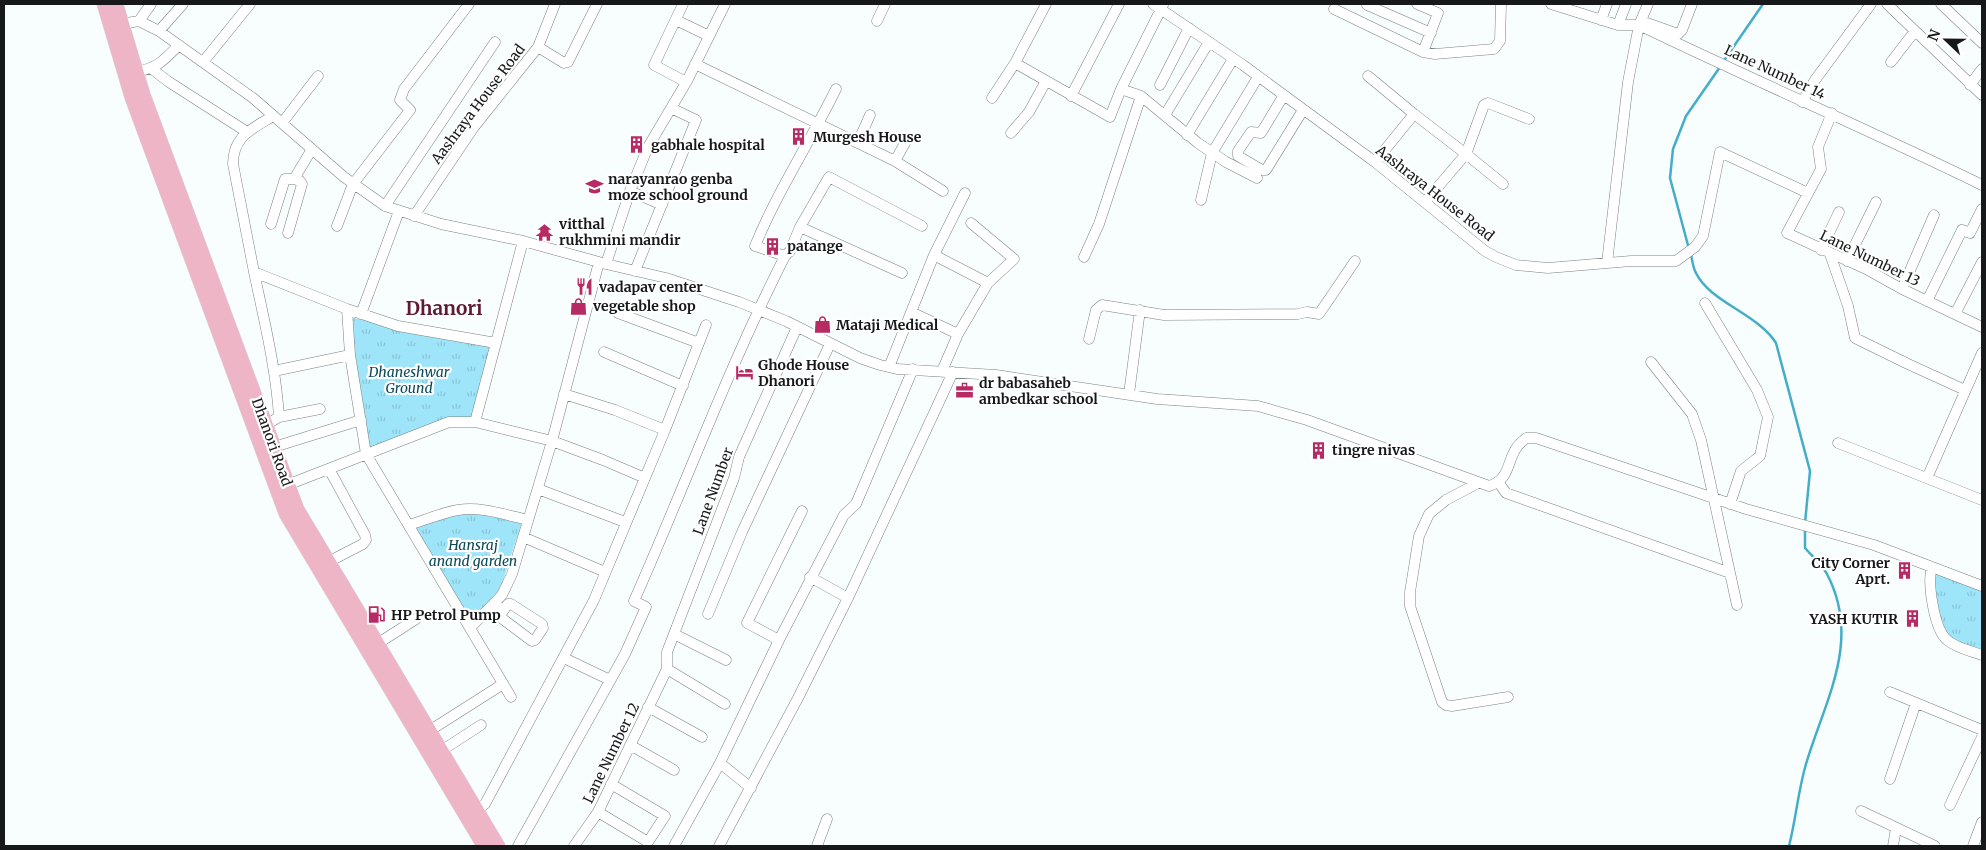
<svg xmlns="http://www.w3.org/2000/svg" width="1986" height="850" viewBox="0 0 1986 850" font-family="Merriweather,serif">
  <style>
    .park { fill: url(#park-tufts) }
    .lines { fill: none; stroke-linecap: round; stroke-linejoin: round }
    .stream { stroke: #45adc8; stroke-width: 2.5 }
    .minor-casing { stroke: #7d8182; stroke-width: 11 }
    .major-casing { stroke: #dadada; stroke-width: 15 }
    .minor { stroke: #fff; stroke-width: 10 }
    .major { stroke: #eeb5c6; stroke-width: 14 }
    .labels { text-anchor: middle; stroke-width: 4.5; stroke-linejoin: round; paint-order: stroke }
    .street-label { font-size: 14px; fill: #171819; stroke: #fff }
    .poi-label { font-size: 14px; font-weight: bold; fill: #171819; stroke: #fff; text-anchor: start }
    .park-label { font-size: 14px; font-style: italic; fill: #0a4957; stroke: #fff }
    .district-label { font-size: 19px; font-weight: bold; fill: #5d1a33; stroke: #fff }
  </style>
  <defs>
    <pattern id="park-tufts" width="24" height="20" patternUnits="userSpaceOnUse" patternTransform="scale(1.25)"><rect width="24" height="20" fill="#9fe5fa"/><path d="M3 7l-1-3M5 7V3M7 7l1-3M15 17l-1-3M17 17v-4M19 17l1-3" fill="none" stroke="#88c4d6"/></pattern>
  </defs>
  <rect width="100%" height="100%" fill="#f8fdfe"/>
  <path class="park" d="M349,317L492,346L473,417L373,448L370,447Z
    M464,512L522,522L499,593L470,622L414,528Z
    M1932,569L1982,588V653L1949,639L1942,631Z"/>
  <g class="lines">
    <path class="stream" d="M1723,62L1763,4
      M1689,249L1670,178L1673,149L1686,116L1720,67
      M1691,254C1692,260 1693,268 1696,273C1710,302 1758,314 1776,343L1810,471L1805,523
      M1789,846C1796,819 1798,791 1806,764C1825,700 1862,641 1827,574C1822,565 1812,556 1805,548V528"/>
    <defs>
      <path id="minor" d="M683,4L654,65L686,82
        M1153,4L1243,65L1375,162L1485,251L1496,257L1516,265L1548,268L1631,261H1676L1695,247L1703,236L1720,152L1808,193
        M1417,4L1438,13L1423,52
        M1551,4L1618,25H1639C1753,80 1869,130 1982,185
        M1887,4L1982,95
        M1941,4L1982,43
        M1367,5L1431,33
        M1334,9L1423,52L1435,54L1494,49L1500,41L1501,4
        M676,20L709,36
        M1601,20L1607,4
        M139,21L151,4
        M877,21L885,4
        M1647,23L1678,34L1682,30L1692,4
        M115,25L139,21L159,31L253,98L344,177L385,206L441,224L523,241L606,264L666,278L739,302L786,321L860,358L880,365L897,369L996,375L1157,399L1258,406L1307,420L1489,486C1511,479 1506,462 1517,447C1519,444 1523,441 1526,438H1536L1746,509L1874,545L1982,586
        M1618,25L1626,4
        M159,31L183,4
        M538,47L564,63L568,62L597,4
        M203,62L250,4
        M1891,62L1915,31
        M1015,63L1110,117L1121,89L1163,5
        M695,64L895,161L943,191
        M152,69L169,82L247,132
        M136,72C159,67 163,61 179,45
        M1368,76L1414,114L1375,162
        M1160,85L1189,28
        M1970,85L1982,69
        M1121,89L1141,96L1198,143L1226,162L1257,178
        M1284,95L1261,133L1251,132L1238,151V156L1262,170H1266L1303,110
        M1071,96L1119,4
        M992,98L1015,63L1046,4
        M1802,102L1815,80L1871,4
        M1832,113L1818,147L1821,169L1787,233L1866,269L1902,289L1982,327
        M1414,114L1466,154L1425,202
        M1165,115L1209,42
        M273,116C252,129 233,136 233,164L254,272L347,309L398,326L496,343
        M282,123L318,76
        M1011,133L1029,112L1046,81
        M1187,135L1233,59
        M858,142L870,115
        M895,161L906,141
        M1503,184L1466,154L1484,105L1488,103L1529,119
        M630,191L662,205
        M1201,200L1212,153L1258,77
        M385,206L495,42
        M414,216L474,127L538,47L555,4
        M271,224L285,179H294
        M337,226L353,184L410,110L400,100L404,89L469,4
        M800,227L902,273
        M288,233L302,184L300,181L294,179L312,149
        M1821,250L1839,212
        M1830,254L1848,306L1855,338L1908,364L1965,390
        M934,255L988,283
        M785,256L755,246C777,192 810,142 836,89
        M1084,257L1099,224L1141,96
        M1847,261L1876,202
        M1607,263L1628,82L1639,25L1648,4
        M606,264L630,191L648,147L687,81L725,4
        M635,271L696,120L671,108
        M254,272C264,320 276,368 279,417L266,425
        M1902,289L1934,215
        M1927,301L1962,230L1970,233L1982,209
        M1705,303L1757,390L1768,417L1760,456L1741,471L1730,504
        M347,309L350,355L366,454L511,697
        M911,312L958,334
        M618,313L699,343
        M361,314L399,211
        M1955,314L1982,262
        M1089,339L1096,310L1102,305L1164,315L1298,314L1307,312L1319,314L1355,261
        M604,352L683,386
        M1651,362L1692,414L1701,440L1737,605
        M889,367L934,255L965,193
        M274,371L350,355
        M942,371L958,334L988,283L1014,259L971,223
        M564,394L615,410L665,430
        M1129,394L1140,310
        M279,417L320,409
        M475,422L523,241
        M1838,443L1982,500
        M274,447L361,420
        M1927,478L1982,353
        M1478,483L1446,500L1429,514L1419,536L1410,592V606L1442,702L1446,705L1452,706L1508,697
        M1499,483L1506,493L1730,573
        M282,487L449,422H475L552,441L603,460L645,478
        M538,489L625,522
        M409,525C425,520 441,513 458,510C480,506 506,515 528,520
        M523,537L605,572
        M328,562L363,544L366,540L365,535L329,469
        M1932,567C1927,582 1934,629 1947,640C1956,648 1971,651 1982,655
        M810,577L848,598
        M494,603L503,611L500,617L532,641L535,640L543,628L542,624L511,604H508L503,611
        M708,614L742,532L830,344
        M470,628L502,595L512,574L552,441L599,262
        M674,634L726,660
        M779,640L747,623L802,511
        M377,644L416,619
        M564,658L610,680
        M667,669L725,704
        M1890,692L1982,730
        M648,707L702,737
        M429,731L503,684
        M630,745L674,770
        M441,751L481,725
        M720,763L751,788
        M1890,779L1916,703
        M1950,805L1982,737
        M1861,811L1935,846
        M598,812L648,842L665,816L611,784
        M472,814L485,804L594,600L665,430L706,325
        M518,846L625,654L646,607L634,601C685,486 728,368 785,256L790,251L800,227L829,177L922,226
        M574,846L598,812L667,669V652L734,478L739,457L797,327
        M674,846L720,763L779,640L844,515L856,504L913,369
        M719,846L798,698L848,598L953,372
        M817,846L827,819
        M1893,846L1896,828
        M1973,846L1982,822"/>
      <path id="major" d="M104,4L132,98L286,514L484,846
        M116,4L143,94L297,509L498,846"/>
    </defs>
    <use href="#minor" class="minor-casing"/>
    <use href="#major" class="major-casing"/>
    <use href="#minor" class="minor"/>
    <use href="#major" class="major"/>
  </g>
  <defs>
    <symbol id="building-bare" viewBox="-9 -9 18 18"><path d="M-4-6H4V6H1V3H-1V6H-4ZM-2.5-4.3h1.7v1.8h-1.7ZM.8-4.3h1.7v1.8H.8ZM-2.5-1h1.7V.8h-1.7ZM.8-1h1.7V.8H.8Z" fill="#b72b64" stroke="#fff" stroke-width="2.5" paint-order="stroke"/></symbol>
    <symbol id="school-bare" viewBox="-9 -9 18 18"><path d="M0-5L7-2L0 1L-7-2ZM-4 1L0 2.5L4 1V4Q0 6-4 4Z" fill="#b72b64" stroke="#fff" stroke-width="2.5" paint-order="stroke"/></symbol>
    <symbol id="temple-bare" viewBox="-9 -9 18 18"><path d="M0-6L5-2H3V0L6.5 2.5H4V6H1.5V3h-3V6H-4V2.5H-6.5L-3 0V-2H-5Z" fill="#b72b64" stroke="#fff" stroke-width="2.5" paint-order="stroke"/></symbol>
    <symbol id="restaurant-bare" viewBox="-9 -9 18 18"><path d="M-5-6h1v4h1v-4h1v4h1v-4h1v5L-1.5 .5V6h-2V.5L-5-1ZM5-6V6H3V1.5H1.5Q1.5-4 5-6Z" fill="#b72b64" stroke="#fff" stroke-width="2.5" paint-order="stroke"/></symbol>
    <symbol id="shop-bare" viewBox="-9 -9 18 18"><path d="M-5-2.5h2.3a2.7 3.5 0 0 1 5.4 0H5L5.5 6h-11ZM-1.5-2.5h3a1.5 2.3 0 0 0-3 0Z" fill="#b72b64" stroke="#fff" stroke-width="2.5" paint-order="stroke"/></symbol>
    <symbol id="hotel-bare" viewBox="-9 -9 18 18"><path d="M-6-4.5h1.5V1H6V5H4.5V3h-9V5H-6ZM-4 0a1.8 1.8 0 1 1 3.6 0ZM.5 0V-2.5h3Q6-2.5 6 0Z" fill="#b72b64" stroke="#fff" stroke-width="2.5" paint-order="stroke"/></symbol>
    <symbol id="office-bare" viewBox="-9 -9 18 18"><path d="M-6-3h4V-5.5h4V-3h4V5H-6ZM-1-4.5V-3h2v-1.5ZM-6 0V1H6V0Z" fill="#b72b64" stroke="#fff" stroke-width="2.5" paint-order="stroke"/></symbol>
    <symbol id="fuel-bare" viewBox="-9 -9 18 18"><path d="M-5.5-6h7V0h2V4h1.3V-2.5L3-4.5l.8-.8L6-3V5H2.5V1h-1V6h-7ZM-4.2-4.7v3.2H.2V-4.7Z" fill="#b72b64" stroke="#fff" stroke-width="2.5" paint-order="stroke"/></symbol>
  </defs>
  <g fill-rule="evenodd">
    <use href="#building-bare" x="786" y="124" width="25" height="25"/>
    <use href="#building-bare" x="624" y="132" width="25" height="25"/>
    <use href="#school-bare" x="582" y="174" width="25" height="25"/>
    <use href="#temple-bare" x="532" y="220" width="25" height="25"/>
    <use href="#building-bare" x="760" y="234" width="25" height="25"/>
    <use href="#restaurant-bare" x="572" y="274" width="25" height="25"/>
    <use href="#shop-bare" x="566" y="294" width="25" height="25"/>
    <use href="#shop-bare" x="810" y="312" width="25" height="25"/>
    <use href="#hotel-bare" x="732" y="360" width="25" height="25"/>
    <use href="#office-bare" x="952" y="378" width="25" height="25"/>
    <use href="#building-bare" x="1306" y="438" width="25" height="25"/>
    <use href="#building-bare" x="1892" y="558" width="25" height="25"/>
    <use href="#fuel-bare" x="364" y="602" width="25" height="25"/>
    <use href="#building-bare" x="1900" y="606" width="25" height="25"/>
  </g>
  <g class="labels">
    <g class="street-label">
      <text transform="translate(1775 72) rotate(25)" y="5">Lane Number 14</text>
      <text transform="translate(478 104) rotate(-53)" y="5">Aashraya House Road</text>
      <text transform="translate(1435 193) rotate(38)" y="5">Aashraya House Road</text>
      <text transform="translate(1870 258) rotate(26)" y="5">Lane Number 13</text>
      <text transform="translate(272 442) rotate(70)" y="5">Dhanori Road</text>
      <text transform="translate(713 491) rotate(-70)" y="5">Lane Number</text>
      <text transform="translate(611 753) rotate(-64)" y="5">Lane Number 12</text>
    </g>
    <g class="poi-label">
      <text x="813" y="142">Murgesh House</text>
      <text x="651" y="150">gabhale hospital</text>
      <text x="608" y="184">narayanrao genba<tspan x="608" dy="16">moze school ground</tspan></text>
      <text x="559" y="229">vitthal<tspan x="559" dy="16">rukhmini mandir</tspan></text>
      <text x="787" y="251">patange</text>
      <text x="599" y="292">vadapav center</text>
      <text x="593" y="311">vegetable shop</text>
      <text x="836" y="330">Mataji Medical</text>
      <text x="758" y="370">Ghode House<tspan x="758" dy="16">Dhanori</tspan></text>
      <text x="979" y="388">dr babasaheb<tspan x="979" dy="16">ambedkar school</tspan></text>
      <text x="1332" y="455">tingre nivas</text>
      <text x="1890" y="568" text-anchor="end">City Corner<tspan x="1890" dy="16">Aprt.</tspan></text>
      <text x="391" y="620">HP Petrol Pump</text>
      <text x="1898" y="624" text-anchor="end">YASH KUTIR</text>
    </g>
    <g class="park-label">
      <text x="409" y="377">Dhaneshwar<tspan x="409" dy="16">Ground</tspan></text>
      <text x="473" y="550">Hansraj<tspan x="473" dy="16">anand garden</tspan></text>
    </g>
    <g class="district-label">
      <text x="444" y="315">Dhanori</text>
    </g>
  </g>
  <rect width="1986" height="850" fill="none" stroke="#171819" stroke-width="10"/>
  <g transform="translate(1946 40) rotate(292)" stroke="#ffffff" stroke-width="4" paint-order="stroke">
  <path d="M0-4L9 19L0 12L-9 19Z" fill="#171819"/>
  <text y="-8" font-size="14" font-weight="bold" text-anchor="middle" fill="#171819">N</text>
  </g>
</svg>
